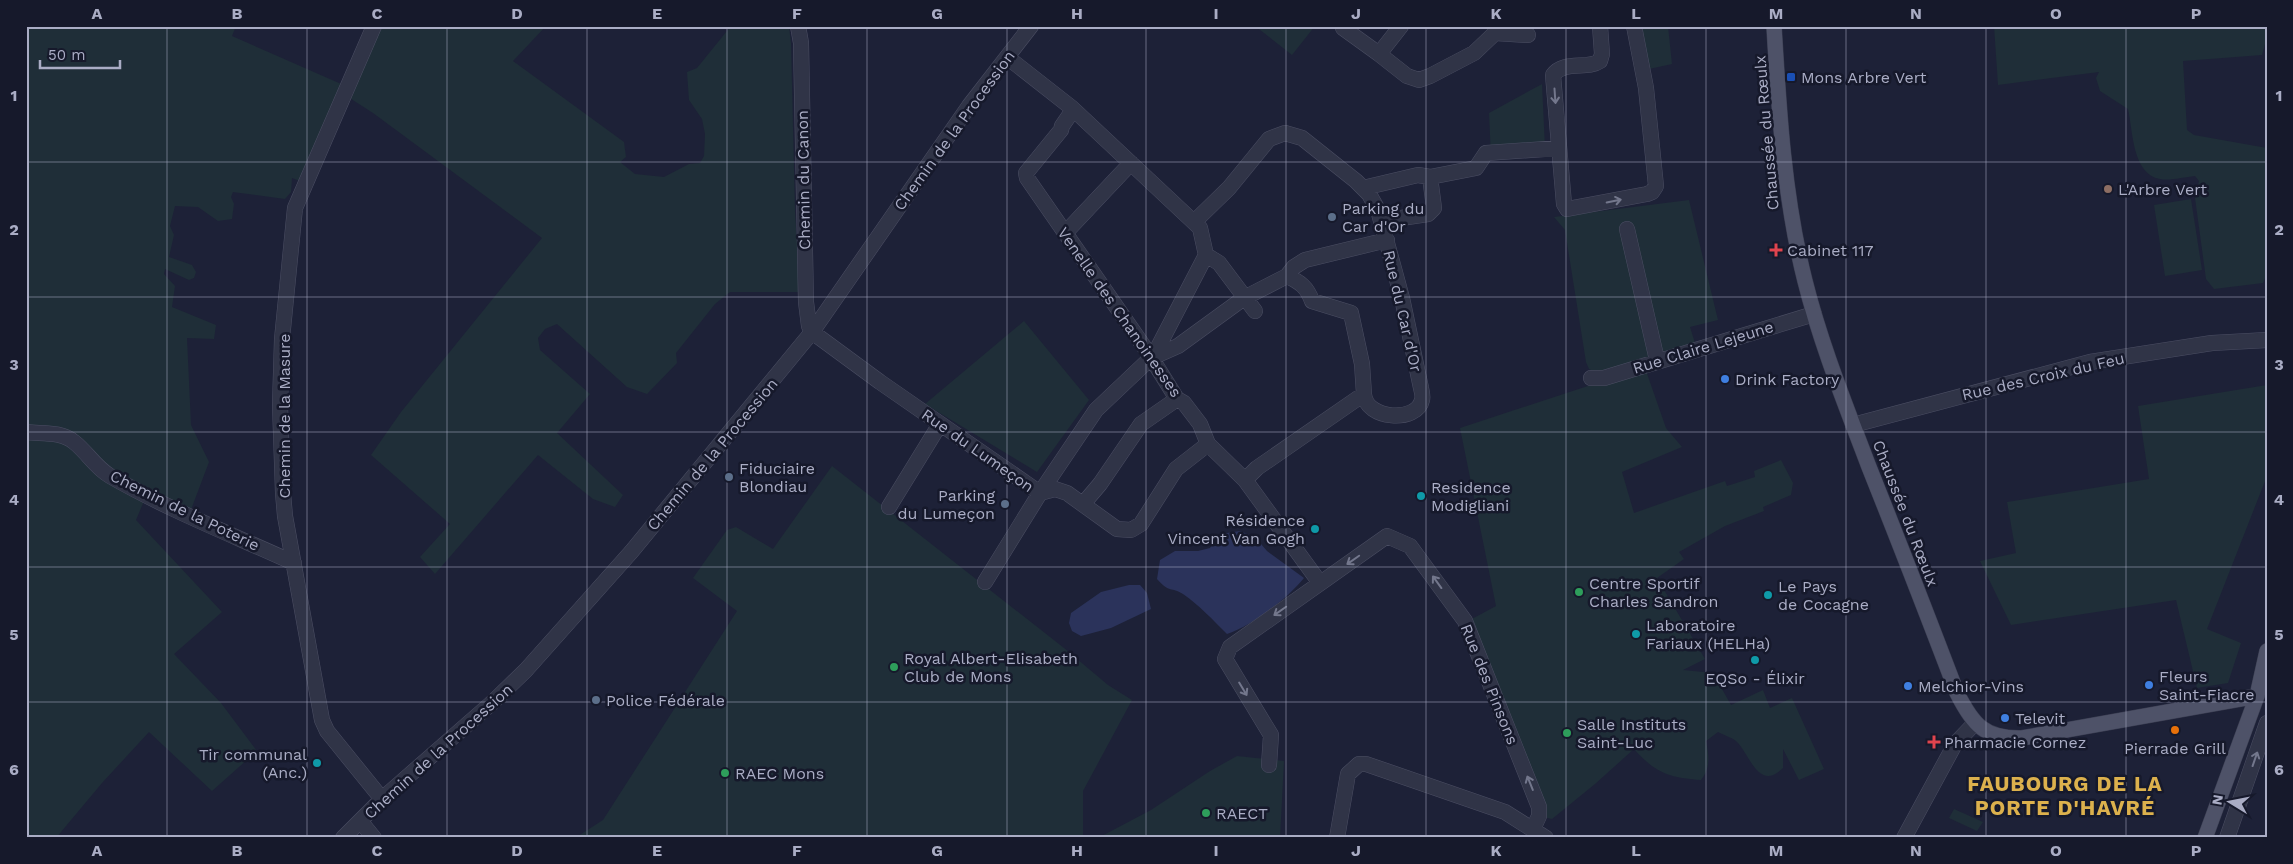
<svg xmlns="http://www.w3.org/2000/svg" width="2293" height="864" viewBox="0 0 2293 864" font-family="'Work Sans',sans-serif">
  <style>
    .green { fill: #1f2e38 }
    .water { fill: #2b335b }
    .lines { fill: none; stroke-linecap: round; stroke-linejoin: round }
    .minor-casing { stroke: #4b4e63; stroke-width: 16 }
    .major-casing { stroke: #3a3d51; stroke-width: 16 }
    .minor { stroke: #303447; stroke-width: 15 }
    .major { stroke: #4e5268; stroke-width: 15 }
    .oneway { stroke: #73778c }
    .grid { fill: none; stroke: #aaadc5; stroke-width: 1; stroke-opacity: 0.55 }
    .transit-dot { fill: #1a4fb4; stroke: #16192b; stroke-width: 2 }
    .education-dot { fill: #8d6e63; stroke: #16192b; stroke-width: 2 }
    .service-dot { fill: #5c6f8a; stroke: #16192b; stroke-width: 2 }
    .health-dot { fill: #e0444e; stroke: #16192b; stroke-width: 2 }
    .shop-dot { fill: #3f7fe0; stroke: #16192b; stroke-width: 2 }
    .culture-dot { fill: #0f9aa8; stroke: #16192b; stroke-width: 2 }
    .leisure-dot { fill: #2e9e5b; stroke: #16192b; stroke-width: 2 }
    .food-dot { fill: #e8710a; stroke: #16192b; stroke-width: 2 }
    .labels { text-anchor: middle; stroke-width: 5; stroke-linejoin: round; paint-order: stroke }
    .poi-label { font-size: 16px; fill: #aaadc5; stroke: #16192b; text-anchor: start }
    .street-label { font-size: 16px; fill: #aaadc5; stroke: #16192b }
    .district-label { font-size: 21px; font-weight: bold; letter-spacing: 1px; fill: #dcb14d; stroke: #16192b }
    .neatline { fill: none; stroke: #aaadc5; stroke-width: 2 }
    .grid-label { font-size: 16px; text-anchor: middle; font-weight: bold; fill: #aaadc5 }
  </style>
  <rect width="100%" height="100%" fill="#1d2137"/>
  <path class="green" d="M26,26H236L232,36L348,87L374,26H546L513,61L624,142L626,157L620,162L635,174L664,177L689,164L700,163L704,156L705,134L702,119L689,100L687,72L697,68L731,26H789L791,43L795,212L800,292H730L715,304L676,353L677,363L647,394L627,387L557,324L545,329L538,338L540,350L590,394L557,433L623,495L615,507L593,499L538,455L435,574L420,557L450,524L371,455L401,412L542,238L373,113L345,95L305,183L292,178L291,192L285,199L233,192L231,197L234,204L232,219L218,221L198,207L175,206L170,226L174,235L169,257L192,265L196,272L194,278L189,280L165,269L164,274L175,286L172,307L216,325L214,339L187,338L191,425L209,462L189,515L147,494L136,520L222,612L174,654L221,703L257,751L212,791L149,732L102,783L56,838H26V444L30,433L26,432Z
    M1255,26H1315L1292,55Z
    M1640,26H1668L1672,64L1649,69Z
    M1994,26H2267V37L2262,55L2183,61L2187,130L2194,135L2267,148V274L2263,283L2214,289L2206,279L2195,198L2199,181L2195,176C2184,177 2170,181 2160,179C2132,174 2133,131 2128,109L2100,91L2096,78L2099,72L1998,85Z
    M1542,84L1545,148L1491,157L1489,113Z
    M2191,199L2202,270L2165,276L2154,205Z
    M1689,200L1718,320L1690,327L1695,343L1648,359L1595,372L1589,369L1586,362L1565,230L1554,217Z
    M1024,321L1089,400L1037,472L925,404Z
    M1644,365L1666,428L1682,447L1622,472L1634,513L1725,481L1727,486L1755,477L1754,471L1781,460L1793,483L1791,495L1763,507L1764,511L1725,526L1679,552L1684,559L1657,578L1705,659L1683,670L1713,673L1731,705L1763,690L1770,708L1792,698L1824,769L1799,780L1783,749V768C1758,793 1749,752 1736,741C1731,737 1723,735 1718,732L1706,741C1709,756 1711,767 1701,780C1670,778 1655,773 1634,749L1595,784L1552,819L1539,816L1470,620L1496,606L1460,428L1597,383Z
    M2267,385V476L2207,629L2241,643L2228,683L2197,688L2176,600L2011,625L1980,561L2016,553L2007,502L2149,479L2138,406Z
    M832,466L1064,648L1108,685L1132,700L1083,791V838H575L603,820L737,611L693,578L727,530L736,527L773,549Z
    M1237,756L1284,761L1280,838H1098L1151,810L1210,771Z
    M1954,809L1983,822L1977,831L1949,818Z"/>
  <path class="water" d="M1240,531L1255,537L1267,551L1304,578C1286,600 1253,625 1227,634C1213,620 1199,605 1183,594C1171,586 1170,594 1157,579L1160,560L1175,551H1198L1210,548L1214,542L1227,533Z
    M1129,585H1140L1147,593L1151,609L1111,628L1081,636L1072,631L1069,623L1071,613L1101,592Z"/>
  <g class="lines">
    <defs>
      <path id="minor" d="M374,26L295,208L282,339L280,405L283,493L285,516L322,720L327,731L382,799
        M798,26L801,43L806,302L809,326L812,332L880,382L1040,493L1096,410L1154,355L1206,255L1200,228L1072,108L1007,57
        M1401,26L1379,54L1407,76L1419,80L1430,76L1474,53L1495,33L1528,35
        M1600,26L1602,54L1600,61C1587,70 1564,60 1553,75L1564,204L1567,209L1647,194L1652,192L1656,186L1646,88L1634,26
        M1343,28L1379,54
        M1073,110L1062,126L1061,130L1026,173L1027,178L1147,351L1177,399L1184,403L1200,424L1208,444L1245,480L1320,583
        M1430,177L1476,168L1486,153L1559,148
        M1363,188L1418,175L1430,177L1434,208L1428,214L1381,221
        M1194,222L1229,188L1269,139L1285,133L1302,138L1356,181L1369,194L1378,210L1402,298L1421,388C1422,392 1423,397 1422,400C1417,423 1366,420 1364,394
        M1627,229L1657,360
        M1066,232L1131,163
        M1206,255L1219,263L1255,311
        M1287,276L1294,267L1305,260L1387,240
        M1151,358L1178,346L1244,298L1287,276C1300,282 1307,287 1312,301L1351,313L1362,364L1364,394L1257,468L1245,480
        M1591,378H1604L1814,314
        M1853,425L2090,362L2212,343L2267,340
        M26,432C42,434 61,431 74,442C87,452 95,467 110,476C169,510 233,535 294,563
        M1083,504L1100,484L1141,424L1177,399
        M889,507L940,424
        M985,582L1040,493L1055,489L1067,493L1117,529L1131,530L1141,524L1176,469L1208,444
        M1269,765L1271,735L1225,659L1230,647L1387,536L1410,546L1465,621L1539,807V816L1533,829
        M361,822L374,838
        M343,838L382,799L494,701L526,670L632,551L812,332L969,106L1031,26
        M1337,838L1348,774L1359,764H1366L1505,812L1546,838
        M1904,838L1955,744L1975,723
        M2227,838L2267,723"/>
      <path id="major" d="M1774,26C1779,112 1784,198 1805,281C1821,345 1846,406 1869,467C1899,542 1928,617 1957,693C1973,725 1985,739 2022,738L2257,696
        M2205,838L2257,696L2267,651"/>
    </defs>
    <use href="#minor" class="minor-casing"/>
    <use href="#major" class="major-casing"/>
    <use href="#minor" class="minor"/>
    <use href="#major" class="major"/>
  </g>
  <defs><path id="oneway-shaft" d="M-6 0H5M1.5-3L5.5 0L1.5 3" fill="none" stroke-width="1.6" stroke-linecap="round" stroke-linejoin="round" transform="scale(1.25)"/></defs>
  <g class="oneway">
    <use href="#oneway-shaft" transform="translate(1555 96) rotate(86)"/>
    <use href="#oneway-shaft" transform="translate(1614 201) rotate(-12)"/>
    <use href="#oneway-shaft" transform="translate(1353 560) rotate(145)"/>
    <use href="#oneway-shaft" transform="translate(1437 582) rotate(-126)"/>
    <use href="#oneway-shaft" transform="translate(1280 611) rotate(145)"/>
    <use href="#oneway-shaft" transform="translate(1243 689) rotate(59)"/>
    <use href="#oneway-shaft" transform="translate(2255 759) rotate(-71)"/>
    <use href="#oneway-shaft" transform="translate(1530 783) rotate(-112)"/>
  </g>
  <path class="grid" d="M167,26V838M307,26V838M447,26V838M587,26V838M727,26V838M867,26V838M1007,26V838M1146,26V838M1286,26V838M1426,26V838M1566,26V838M1706,26V838M1846,26V838M1986,26V838M2126,26V838M26,162H2267M26,297H2267M26,432H2267M26,567H2267M26,702H2267"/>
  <rect class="transit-dot" x="1786" y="72" width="10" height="10" rx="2.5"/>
  <circle class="education-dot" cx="2108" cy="189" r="5"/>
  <g class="service-dot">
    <circle cx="1332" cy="217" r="5"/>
    <circle cx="729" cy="477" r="5"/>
    <circle cx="1005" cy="504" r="5"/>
    <circle cx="596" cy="700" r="5"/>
  </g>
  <g class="health-dot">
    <path d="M1773.5 242.5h5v5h5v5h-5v5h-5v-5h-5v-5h5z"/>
    <path d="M1931.5 734.5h5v5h5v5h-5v5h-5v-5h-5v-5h5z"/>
  </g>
  <g class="shop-dot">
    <circle cx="1725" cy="379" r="5"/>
    <circle cx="2149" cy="685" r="5"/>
    <circle cx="1908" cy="686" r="5"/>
    <circle cx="2005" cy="718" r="5"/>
  </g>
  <g class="culture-dot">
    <circle cx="1421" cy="496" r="5"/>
    <circle cx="1315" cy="529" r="5"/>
    <circle cx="1768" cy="595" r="5"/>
    <circle cx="1636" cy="634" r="5"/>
    <circle cx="1755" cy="660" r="5"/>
    <circle cx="317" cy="763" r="5"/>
  </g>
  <g class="leisure-dot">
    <circle cx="1579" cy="592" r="5"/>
    <circle cx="894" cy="667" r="5"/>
    <circle cx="1567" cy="733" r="5"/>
    <circle cx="725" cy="773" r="5"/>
    <circle cx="1206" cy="813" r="5"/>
  </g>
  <circle class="food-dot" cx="2175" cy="730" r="5"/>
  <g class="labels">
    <g class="poi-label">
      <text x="1801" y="83">Mons Arbre Vert</text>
      <text x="2118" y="195">L'Arbre Vert</text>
      <text x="1342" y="214">Parking du<tspan x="1342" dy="18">Car d'Or</tspan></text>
      <text x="1787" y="256">Cabinet 117</text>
      <text x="1735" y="385">Drink Factory</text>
      <text x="739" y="474">Fiduciaire<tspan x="739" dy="18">Blondiau</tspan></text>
      <text x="1431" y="493">Residence<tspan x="1431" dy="18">Modigliani</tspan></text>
      <text x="995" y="501" text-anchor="end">Parking<tspan x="995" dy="18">du Lumeçon</tspan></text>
      <text x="1305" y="526" text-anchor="end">Résidence<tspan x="1305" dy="18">Vincent Van Gogh</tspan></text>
      <text x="1589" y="589">Centre Sportif<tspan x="1589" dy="18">Charles Sandron</tspan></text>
      <text x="1778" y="592">Le Pays<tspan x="1778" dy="18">de Cocagne</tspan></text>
      <text x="1646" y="631">Laboratoire<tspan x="1646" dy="18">Fariaux (HELHa)</tspan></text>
      <text x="904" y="664">Royal Albert-Elisabeth<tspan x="904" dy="18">Club de Mons</tspan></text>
      <text x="2159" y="682">Fleurs<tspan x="2159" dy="18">Saint-Fiacre</tspan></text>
      <text x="1755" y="684" text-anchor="middle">EQSo - Élixir</text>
      <text x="1918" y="692">Melchior-Vins</text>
      <text x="606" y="706">Police Fédérale</text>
      <text x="2015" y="724">Televit</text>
      <text x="1577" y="730">Salle Instituts<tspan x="1577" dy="18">Saint-Luc</tspan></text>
      <text x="1944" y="748">Pharmacie Cornez</text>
      <text x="2175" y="754" text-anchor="middle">Pierrade Grill</text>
      <text x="307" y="760" text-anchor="end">Tir communal<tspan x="307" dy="18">(Anc.)</tspan></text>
      <text x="735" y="779">RAEC Mons</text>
      <text x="1216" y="819">RAECT</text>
    </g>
    <g class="street-label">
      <text transform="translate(954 130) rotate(-54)" y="6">Chemin de la Procession</text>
      <text transform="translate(1766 133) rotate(-95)" y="6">Chaussée du Rœulx</text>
      <text transform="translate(803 180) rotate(-91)" y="6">Chemin du Canon</text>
      <text transform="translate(1403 311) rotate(77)" y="6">Rue du Car d'Or</text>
      <text transform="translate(1120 312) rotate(55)" y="6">Venelle des Chanoinesses</text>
      <text transform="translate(1703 347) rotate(-17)" y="6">Rue Claire Lejeune</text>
      <text transform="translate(2043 376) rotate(-13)" y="6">Rue des Croix du Feu</text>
      <text transform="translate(284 416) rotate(-90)" y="6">Chemin de la Masure</text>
      <text transform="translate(978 450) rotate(35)" y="6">Rue du Lumeçon</text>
      <text transform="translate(712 454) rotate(-50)" y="6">Chemin de la Procession</text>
      <text transform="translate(185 510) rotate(26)" y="6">Chemin de la Poterie</text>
      <text transform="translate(1906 513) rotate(69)" y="6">Chaussée du Rœulx</text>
      <text transform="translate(1490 684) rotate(68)" y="6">Rue des Pinsons</text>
      <text transform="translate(438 751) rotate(-42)" y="6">Chemin de la Procession</text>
    </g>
    <g class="district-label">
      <text x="2065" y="791">FAUBOURG DE LA<tspan x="2065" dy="24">PORTE D'HAVRÉ</tspan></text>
    </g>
  </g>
  <rect width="2293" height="864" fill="none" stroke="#16192b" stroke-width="55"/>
  <g transform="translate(2230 802) rotate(280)" stroke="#16192b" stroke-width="4" paint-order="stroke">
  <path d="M0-4L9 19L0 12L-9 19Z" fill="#aaadc5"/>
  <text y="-8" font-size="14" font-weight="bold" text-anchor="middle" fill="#aaadc5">N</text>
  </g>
  <path d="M40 60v8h80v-8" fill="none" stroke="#aaadc5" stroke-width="2.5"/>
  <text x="48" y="60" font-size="15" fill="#aaadc5" stroke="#16192b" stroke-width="4" paint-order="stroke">50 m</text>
  <rect x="28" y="28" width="2238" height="808" class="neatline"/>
  <g class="grid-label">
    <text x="97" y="19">A</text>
    <text x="237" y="19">B</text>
    <text x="377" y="19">C</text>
    <text x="517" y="19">D</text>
    <text x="657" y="19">E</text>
    <text x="797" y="19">F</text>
    <text x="937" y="19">G</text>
    <text x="1077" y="19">H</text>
    <text x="1216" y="19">I</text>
    <text x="1356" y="19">J</text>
    <text x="1496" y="19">K</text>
    <text x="1636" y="19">L</text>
    <text x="1776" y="19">M</text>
    <text x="1916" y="19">N</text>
    <text x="2056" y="19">O</text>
    <text x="2196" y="19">P</text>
    <text x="14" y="101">1</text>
    <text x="2279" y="101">1</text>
    <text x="14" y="235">2</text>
    <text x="2279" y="235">2</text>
    <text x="14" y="370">3</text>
    <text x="2279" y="370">3</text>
    <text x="14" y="505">4</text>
    <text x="2279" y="505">4</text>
    <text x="14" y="640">5</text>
    <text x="2279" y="640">5</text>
    <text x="14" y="775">6</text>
    <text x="2279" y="775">6</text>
    <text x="97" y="856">A</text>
    <text x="237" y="856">B</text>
    <text x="377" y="856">C</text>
    <text x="517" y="856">D</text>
    <text x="657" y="856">E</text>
    <text x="797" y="856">F</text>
    <text x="937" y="856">G</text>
    <text x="1077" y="856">H</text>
    <text x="1216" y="856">I</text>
    <text x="1356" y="856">J</text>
    <text x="1496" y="856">K</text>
    <text x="1636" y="856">L</text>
    <text x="1776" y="856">M</text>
    <text x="1916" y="856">N</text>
    <text x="2056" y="856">O</text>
    <text x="2196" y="856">P</text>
  </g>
</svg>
